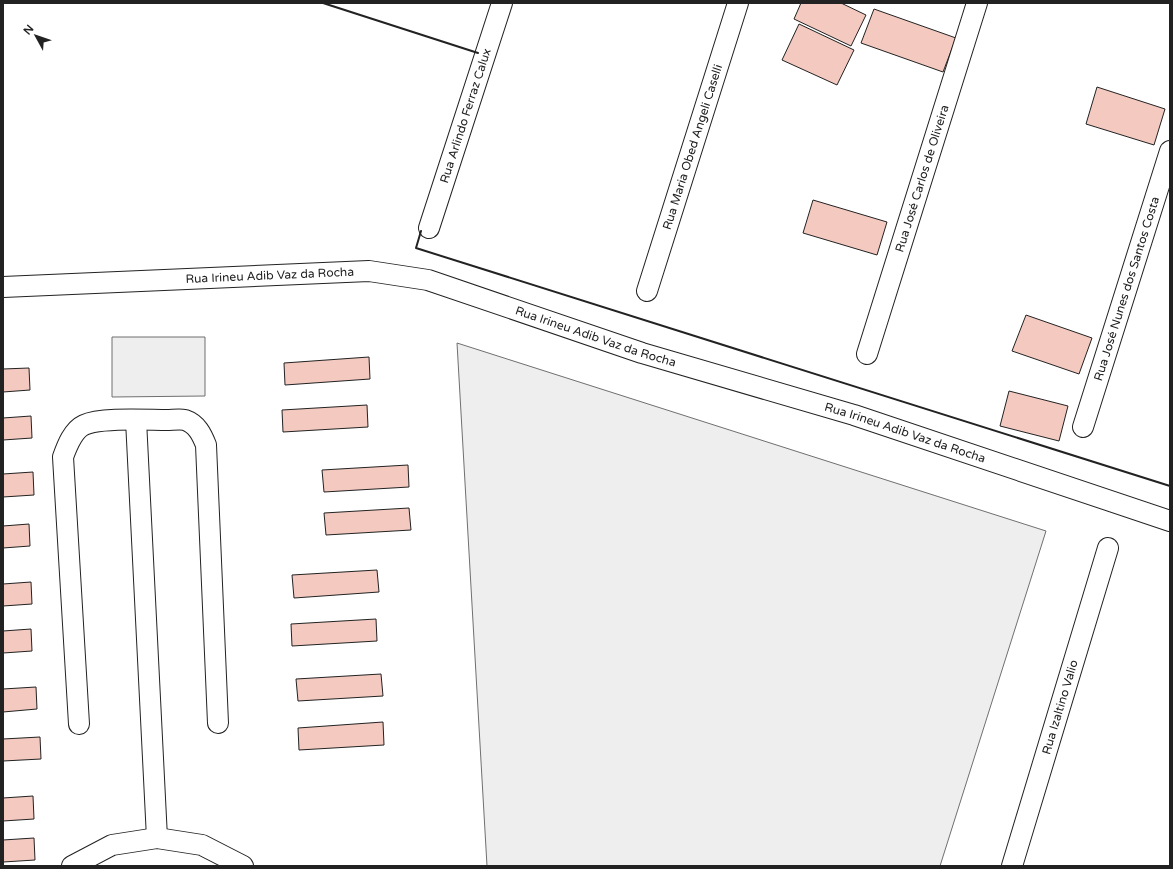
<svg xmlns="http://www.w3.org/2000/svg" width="1173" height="869" viewBox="0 0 1173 869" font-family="'Varela Round',sans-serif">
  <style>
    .green { fill: #eee; stroke: #6f6f6f }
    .building { fill: #f3c9c0; stroke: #222 }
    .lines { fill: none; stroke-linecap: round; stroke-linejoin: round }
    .minor-casing { stroke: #222; stroke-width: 22 }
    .minor { stroke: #fff; stroke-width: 20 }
    .wall { stroke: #222; stroke-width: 2 }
    .labels { text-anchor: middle; stroke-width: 3; stroke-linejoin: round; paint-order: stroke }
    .street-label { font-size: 12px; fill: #222; stroke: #fff }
  </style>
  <rect width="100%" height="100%" fill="#fff"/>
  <path class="green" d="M112,337H205V396L112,397Z
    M457,343L1046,531L940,866H487Z"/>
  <path class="building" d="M801,3H841L866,15L851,46L794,19Z
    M874,9L956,38L943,72L861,43Z
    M799,24L854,50L837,85L782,60Z
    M1097,87L1165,109L1154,145L1086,124Z
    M813,200L887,222L877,255L803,233Z
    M1026,315L1092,338L1079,374L1012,351Z
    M369,357L370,379L285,385L284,363Z
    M29,368L30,390L3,392V369Z
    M1009,391L1068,406L1059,441L1000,426Z
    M367,405L368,427L283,432L282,410Z
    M31,416L32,438L3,440V418Z
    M408,465L409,487L324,492L322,470Z
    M33,472L34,495L3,497V474Z
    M409,508L411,530L326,535L324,513Z
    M29,524L30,546L3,548V526Z
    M377,570L379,592L294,598L292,575Z
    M31,582L32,604L3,606V584Z
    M376,619L377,641L292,646L291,624Z
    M31,629L32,651L3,653V631Z
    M381,674L383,696L298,701L296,679Z
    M36,687L37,709L3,712V689Z
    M383,722L384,745L299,750L298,728Z
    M40,737L41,759L3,761V739Z
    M33,796L34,819L3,821V798Z
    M34,838L35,860L3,862V840Z"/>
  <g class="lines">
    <defs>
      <g id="minor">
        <path id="s1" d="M429,228L502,3"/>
        <path id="s2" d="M3,287L369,271L428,280L642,353L854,415L1170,521"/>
        <path id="s3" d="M647,291L738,3"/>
        <path id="s4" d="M867,354L977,3"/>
        <path d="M136,420L157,838"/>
        <path id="s5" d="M1083,427L1170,151"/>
        <path d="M79,724L63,457C67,446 73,430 84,425C101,417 147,420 167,420C172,420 180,419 185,420C197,424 202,435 206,445L218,723"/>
        <path d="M72,866L112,845L157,838L202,845L243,866"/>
        <path id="s6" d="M1012,866L1108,548"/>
      </g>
    </defs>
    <use href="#minor" class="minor-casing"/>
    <use href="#minor" class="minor"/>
    <path class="wall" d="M323,3L478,53
      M421,231L416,248L1170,486"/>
  </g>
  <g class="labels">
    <g class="street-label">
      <text dy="4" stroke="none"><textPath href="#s1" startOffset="118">Rua Arlindo Ferraz Calux</textPath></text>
      <text dy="4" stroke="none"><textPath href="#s3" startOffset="151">Rua Maria Obed Angeli Caselli</textPath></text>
      <text dy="4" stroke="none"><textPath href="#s4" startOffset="184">Rua José Carlos de Oliveira</textPath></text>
      <text dy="4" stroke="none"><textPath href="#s2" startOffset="267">Rua Irineu Adib Vaz da Rocha</textPath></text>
      <text dy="4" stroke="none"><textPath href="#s5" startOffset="145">Rua José Nunes dos Santos Costa</textPath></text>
      <text dy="4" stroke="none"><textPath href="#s2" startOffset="603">Rua Irineu Adib Vaz da Rocha</textPath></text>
      <text dy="4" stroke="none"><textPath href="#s2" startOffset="927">Rua Irineu Adib Vaz da Rocha</textPath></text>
      <text dy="4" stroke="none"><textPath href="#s6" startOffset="166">Rua Izaltino Valio</textPath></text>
    </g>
  </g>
  <rect width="1173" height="869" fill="none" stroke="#222222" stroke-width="8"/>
  <g transform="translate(36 36) rotate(310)" stroke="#ffffff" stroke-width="3" paint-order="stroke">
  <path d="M0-3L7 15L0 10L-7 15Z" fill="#222222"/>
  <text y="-6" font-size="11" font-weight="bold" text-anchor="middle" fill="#222222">N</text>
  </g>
</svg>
